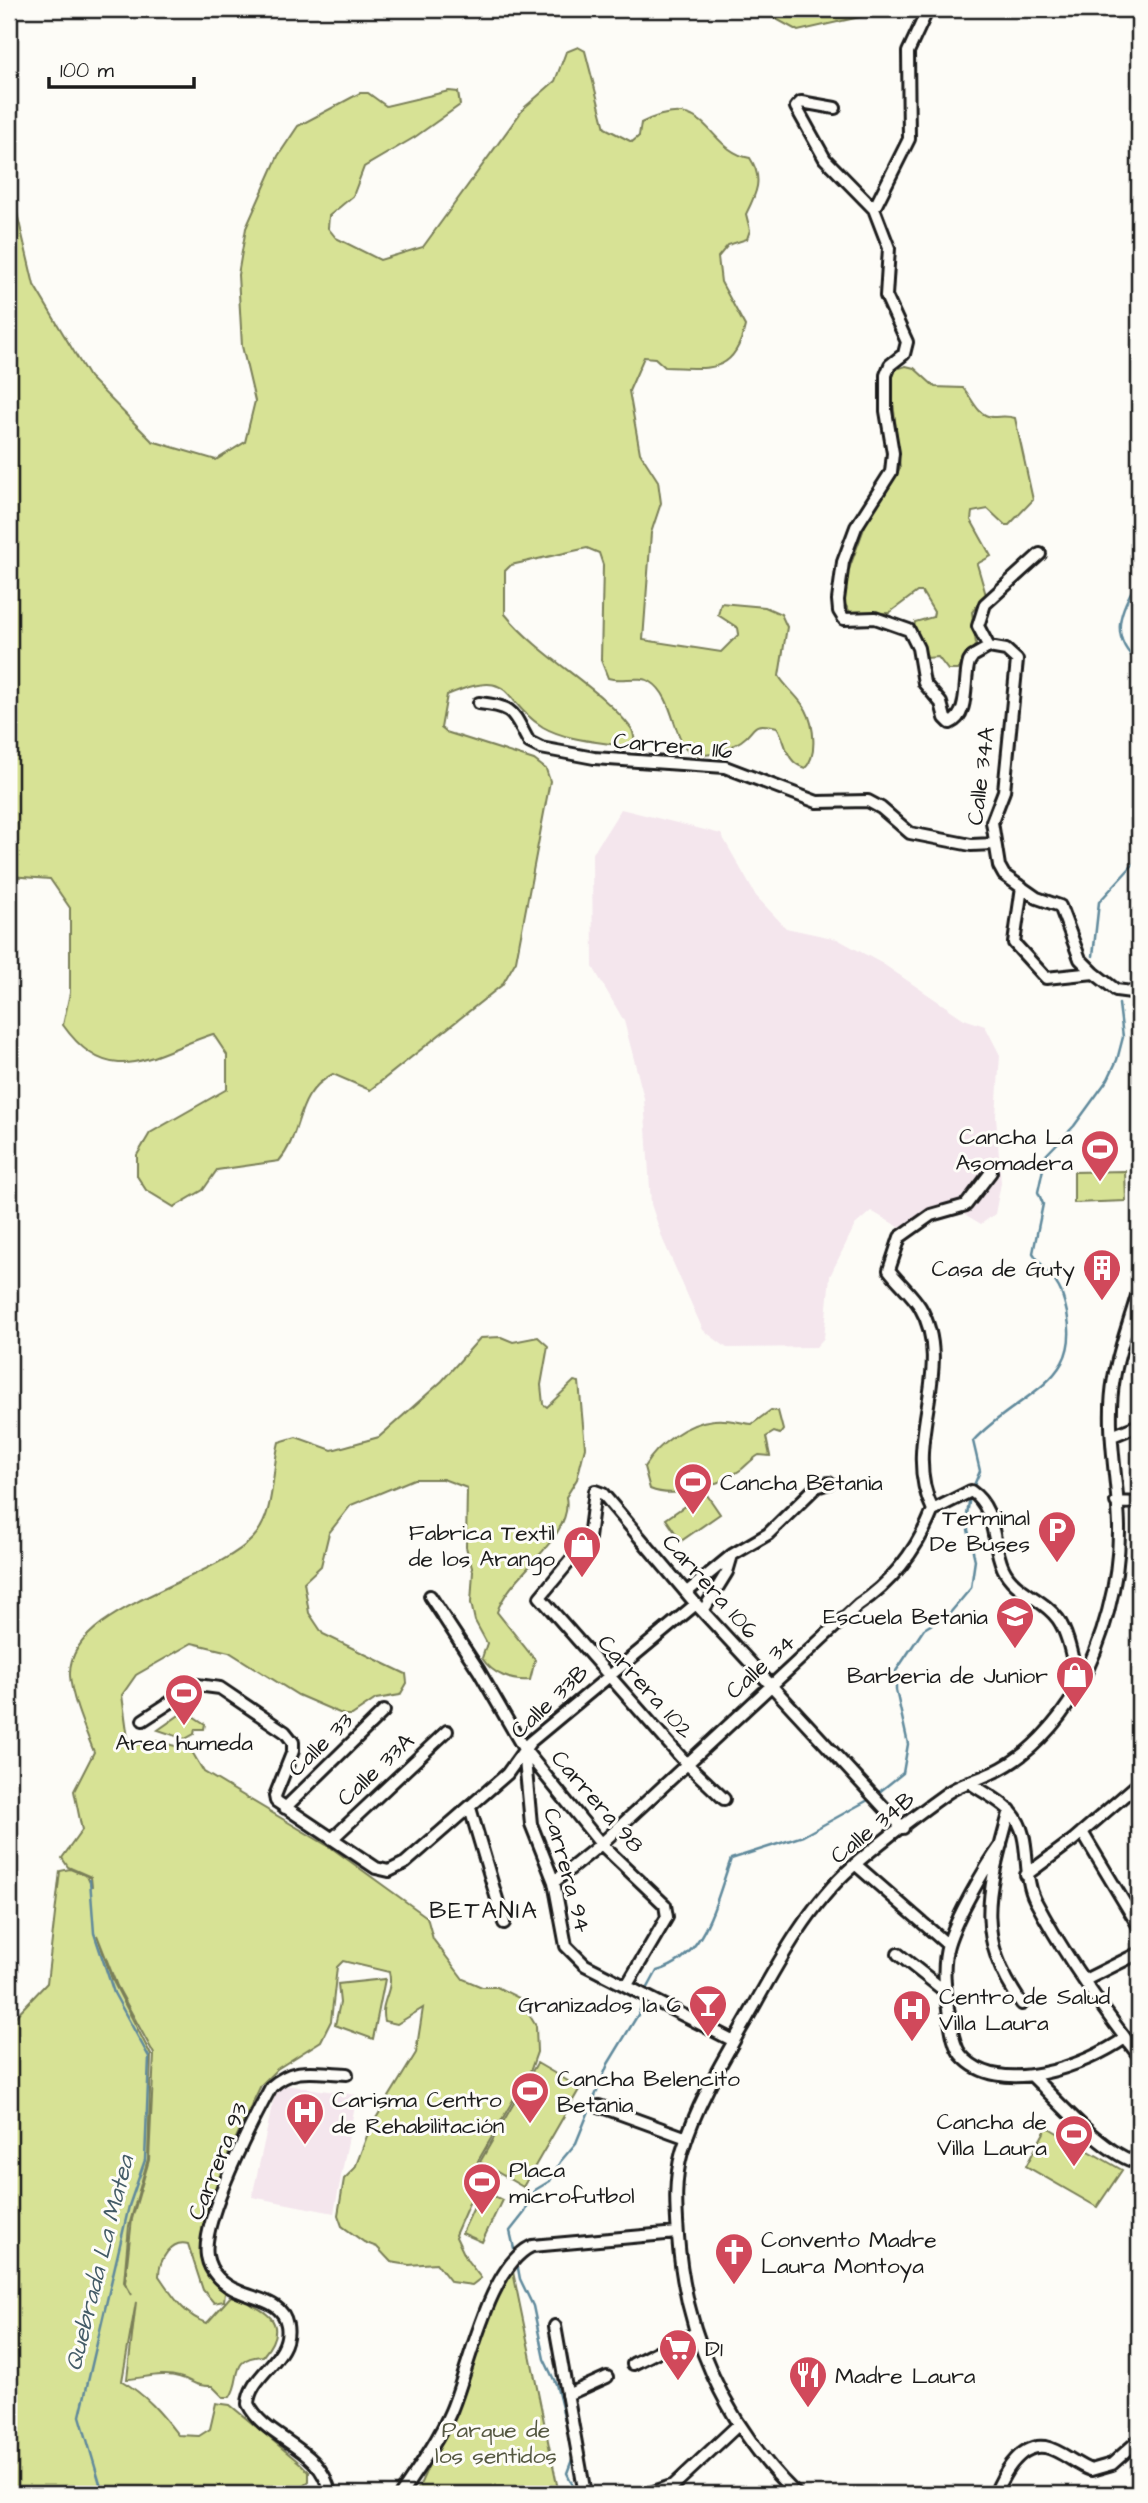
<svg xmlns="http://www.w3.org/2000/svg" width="1148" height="2503" viewBox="0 0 1148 2503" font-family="'Architects Daughter',sans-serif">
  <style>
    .built { fill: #f4e6ed }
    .green { fill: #d7e295; stroke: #7a7f58; stroke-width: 2; fill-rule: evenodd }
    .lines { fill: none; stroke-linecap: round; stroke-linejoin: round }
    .stream { stroke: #618a9c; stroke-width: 2.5 }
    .street-casing { stroke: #1c1c1c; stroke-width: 16 }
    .street { stroke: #fdfcf7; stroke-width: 10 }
    .labels { text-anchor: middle; stroke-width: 6; stroke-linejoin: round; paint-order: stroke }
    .street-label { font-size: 23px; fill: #1c1c1c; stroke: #fdfcf7 }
    .poi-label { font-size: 23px; fill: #1c1c1c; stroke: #fdfcf7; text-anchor: end }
    .park-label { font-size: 23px; fill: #545740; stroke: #fdfcf7 }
    .neighbourhood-label { font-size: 24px; letter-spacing: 2px; fill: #1c1c1c; stroke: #fdfcf7 }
    .water-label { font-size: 24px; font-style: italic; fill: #445c67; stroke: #fdfcf7 }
  </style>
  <rect width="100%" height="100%" fill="#fdfcf7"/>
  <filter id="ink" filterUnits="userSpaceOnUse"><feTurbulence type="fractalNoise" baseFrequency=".0143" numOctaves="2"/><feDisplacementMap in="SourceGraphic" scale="14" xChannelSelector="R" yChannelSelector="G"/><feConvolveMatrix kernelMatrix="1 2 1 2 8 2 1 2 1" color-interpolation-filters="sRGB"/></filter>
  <g filter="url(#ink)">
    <path class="built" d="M621,809L721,834L756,896L786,928L837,939L883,964L964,1019L985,1026L1000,1055L996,1116L1001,1183L995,1214L981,1224L956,1209L899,1227L871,1211L855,1225L830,1276L824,1338L816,1347L727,1348L703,1330L663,1240L651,1204L644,1098L624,1021L593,967L592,855Z
      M277,2084L357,2095L334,2213L252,2197Z"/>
    <path class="green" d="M758,9H958L947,15L895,9L798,31Z
      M578,47L585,51L605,128L632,142L639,136L641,123C710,89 705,150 750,158C764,179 756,194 746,214L750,230L747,239L728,245L718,257L721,282L745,326C734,376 708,368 665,367L655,358L644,357L629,391L640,453L658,481L661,503L651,533L643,640L721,652L739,634L738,628L718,615L721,603L765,607L781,614L787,627L779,676C786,688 799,697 806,710C814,725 818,756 805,768C784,762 787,741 777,727C748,721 758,730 741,741C729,749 709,758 695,754C673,749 676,697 651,682C640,675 621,682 608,678L601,660L603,565L599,553L587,548L511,565L505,571V614C541,658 599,686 631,728C634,732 634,738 635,743L629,747C602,742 567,741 543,727C499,700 516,666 447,695L441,728L446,732L534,760L546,769L550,781L516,961L502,985L370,1090L333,1074C293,1095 304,1132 279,1161L217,1170L203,1190L174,1207L146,1190L137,1176V1155L150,1133L227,1089V1055L213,1034C153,1053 111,1093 63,1025L70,993V908L50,879L9,876V208L16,209L34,285L89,377L152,441L216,460L245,442L255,401L242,346L238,275L246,228L278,156L298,126L360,93H368L386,106L449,91L458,92L460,105L415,137L364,167L353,196L329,216L328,228L336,238L380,260L423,247L524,108L555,81L566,52Z
      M906,366L914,368L935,387L963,388C972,397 976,415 992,417C1001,417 1006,415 1015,418L1033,500L1009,525H1005L988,509L972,512L971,520L991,556L977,564L986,595L972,612L976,644L958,670H948L938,657L926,658L914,627L915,622L933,617L934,612L922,592H917L889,613H851L844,603L848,572L866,523L900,468L891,382L896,369Z
      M1125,1171L1126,1201L1074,1203V1172Z
      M501,1337L513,1342L538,1337L548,1346L541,1385L543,1404L547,1407L574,1381L579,1382L585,1447L577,1479L566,1497C574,1538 510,1573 497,1612L535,1660L530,1680C512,1682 492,1674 482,1658L487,1643L475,1621L471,1603L473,1571L466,1547L467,1488L443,1479H414L351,1505L329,1533L321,1566L304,1582L309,1613L323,1634L406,1674L407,1683L400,1695L376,1699L352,1715H344L298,1695L229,1652L192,1643L136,1675L122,1695L129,1746L156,1741L191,1750L204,1772L333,1849L427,1917L433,1939L463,1979L482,1987H497L519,1998L536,2026L537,2052L531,2069L478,2161L477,2185L455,2235L467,2260L481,2278L472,2285L451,2282L436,2263L409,2265L391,2262L377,2247L364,2242L342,2226L338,2215L344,2179L355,2168L370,2128L416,2053L423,2008L397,2024L384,2021C379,2002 394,1991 389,1972L343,1961L337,1967L331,2021L321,2041L277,2069L261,2085L229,2153L207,2210L206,2260L225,2293L224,2301L214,2303L203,2290L188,2244C171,2239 159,2260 159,2276C173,2296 183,2315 207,2323L231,2296C263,2309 293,2320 263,2356C228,2358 243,2378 230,2397H223L212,2386C192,2386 195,2381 179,2377C163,2372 144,2378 127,2379L136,2302L122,2381C146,2395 161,2413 178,2435L199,2436L210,2429L216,2403L230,2405L301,2464L309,2472V2481L294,2494H9V2023L47,1983L60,1871L70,1869L87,1876L92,1887L91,1877L68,1867L62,1858L82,1830L74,1791L94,1752C85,1729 72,1700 70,1676C66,1608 212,1582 253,1538C276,1513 271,1472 279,1442L296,1437L332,1450L379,1437L442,1381L480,1338ZM97,1935L117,1986L154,2054L149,2160L132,2219L125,2283L132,2295L124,2282L129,2226L148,2159L151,2055L112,1979Z
      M771,1410L778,1411L783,1430L780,1434L774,1432L766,1437L770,1456L759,1455C752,1459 748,1464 742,1469C720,1485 676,1500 650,1489L644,1467C658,1444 686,1423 714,1420C727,1418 740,1423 752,1424Z
      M705,1492L720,1514L681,1541L666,1519Z
      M185,1711L205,1724L204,1729H195L194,1734L185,1739L158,1730Z
      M385,1979L373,2039L335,2025L340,2003L338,1984Z
      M537,2063L580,2088L523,2187L480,2162Z
      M1047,2127L1122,2170L1097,2207L1026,2166Z
      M482,2190L502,2200L482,2242L462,2233Z
      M512,2267L559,2494H416L466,2381L481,2325Z"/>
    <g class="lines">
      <path class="stream" d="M1139,577C1122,609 1106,635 1139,663
        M1139,789C1130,811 1129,833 1139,856
        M1093,956L1099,902L1139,858
        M972,1490L980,1471L973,1441C1022,1388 1094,1383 1061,1292C1056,1279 1041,1266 1033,1253L1043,1204L1038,1192L1046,1155L1074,1126L1108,1079L1117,1060L1123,1037L1119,1004
        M878,1793L903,1773L908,1744L896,1690V1671L924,1629L950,1613L971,1588L975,1560L966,1521L970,1496
        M90,1880L94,1933L114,1993L149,2057L145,2160L129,2206L80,2416L103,2494
        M645,1993L657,1971C706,1958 715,1902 731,1859L803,1836L870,1799
        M515,2253L510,2231L525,2212L535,2190L550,2181L560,2162L576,2143L608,2064L639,2013L643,2000
        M517,2263L520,2279L533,2306L544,2359L556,2384L571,2444
        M573,2457L567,2473L577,2494"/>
      <defs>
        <path id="street" d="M928,9L908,52L909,139L874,209L889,248L886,296L907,342L904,354L890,365L886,375V411L893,453L891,472L856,527L843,562L838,600L839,611L844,619L875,618L909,630L918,648L924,683L941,703L945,718L950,723C970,715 963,680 969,662L973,656L989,647
          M835,108L801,102L796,107L825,159L874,209
          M1040,554L985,604L978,626L989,647L1006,650L1017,660L1004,791L992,822L999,866L1004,875L1037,898L1060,906L1080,959L1094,973L1116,990L1139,993
          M479,703C516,707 512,712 529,742L541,748L594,758L725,767L817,802L868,801L881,808L910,833L971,845L994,844
          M1022,887L1014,943L1046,978L1094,973
          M991,1172L966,1205L931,1215L900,1237L889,1270C898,1282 912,1294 920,1307C957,1370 899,1443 933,1510L971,1491C997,1509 991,1541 1003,1568C1014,1592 1043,1598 1058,1619C1070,1636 1073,1666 1079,1686
          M1112,1436L1139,1425
          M1116,1502L1139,1503
          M687,1592L732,1555
          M430,1596L479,1671L524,1749L531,1824L554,1882L566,1946L585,1965L734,2041
          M703,1611L727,1572L732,1555L768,1534L816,1487L829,1483
          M143,1720L197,1685L220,1688L285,1732L293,1742V1751L275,1796L276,1801L376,1868L389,1871L405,1863L507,1774L530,1742L696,1604
          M524,1749L601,1844L665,1905L667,1917L627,1985
          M969,1782C982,1792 1002,1801 1012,1813C1033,1837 1021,1872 1035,1900C1064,1955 1101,2007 1139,2056
          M724,1799L685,1762L540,1597L589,1538L595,1491L603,1494L696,1604L903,1828
          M285,1808L384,1711
          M470,1808L504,1923
          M1010,1810C989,1889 972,1933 1022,2004
          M1082,1832L1139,1927
          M332,1839L447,1731
          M1001,1845C984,1869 956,1918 948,1945C942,1966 945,1988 948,2009C951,2023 952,2044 961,2055C999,2099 1087,2065 1125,2038
          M855,1864L948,1945
          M1026,1875L1073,1840L1139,1783
          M554,1882L601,1844L858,1605C894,1581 917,1550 933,1510
          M898,1954L946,1992
          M1085,1980L1139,1953
          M1031,2075C1056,2099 1105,2156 1139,2163
          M599,2106L687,2138
          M555,2326L585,2494
          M633,2364L695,2333
          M567,2395L607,2377
          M330,2494C322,2446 266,2441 248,2404C249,2374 293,2359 287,2325C283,2301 257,2300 238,2291C223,2285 210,2273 207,2256C201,2220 253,2120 271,2087C295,2065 316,2073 347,2074
          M401,2494C419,2467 438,2441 451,2411C469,2369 489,2265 532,2246L677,2233
          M647,2494L674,2485L738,2425
          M796,2494C725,2424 685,2335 678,2236C676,2208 674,2180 682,2152C697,2101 728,2052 754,2006C780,1959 811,1903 852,1867C881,1841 915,1816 947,1793C960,1784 977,1780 992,1773C1027,1758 1058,1723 1077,1690C1103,1642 1120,1582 1119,1527C1118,1478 1105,1427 1114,1378C1119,1348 1131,1318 1139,1289
          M995,2494C1003,2475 1019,2443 1045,2447C1061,2450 1076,2465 1091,2470L1112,2464L1139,2440"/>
      </defs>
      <use href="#street" class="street-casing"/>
      <use href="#street" class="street"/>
    </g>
  </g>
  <defs>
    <symbol id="stadium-pin" viewBox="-11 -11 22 30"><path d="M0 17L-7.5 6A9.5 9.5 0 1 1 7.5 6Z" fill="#d1495b" stroke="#fdfcf7"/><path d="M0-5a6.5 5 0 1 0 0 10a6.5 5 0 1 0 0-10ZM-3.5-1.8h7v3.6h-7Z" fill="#fff"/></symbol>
    <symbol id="building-pin" viewBox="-11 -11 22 30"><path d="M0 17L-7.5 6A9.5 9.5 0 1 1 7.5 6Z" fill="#d1495b" stroke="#fdfcf7"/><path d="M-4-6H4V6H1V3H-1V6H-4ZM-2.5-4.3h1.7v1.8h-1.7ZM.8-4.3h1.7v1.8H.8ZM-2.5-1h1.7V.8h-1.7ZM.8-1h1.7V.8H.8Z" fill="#fff"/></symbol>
    <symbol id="parking-pin" viewBox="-11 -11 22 30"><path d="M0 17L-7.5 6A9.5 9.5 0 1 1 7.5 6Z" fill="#d1495b" stroke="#fdfcf7"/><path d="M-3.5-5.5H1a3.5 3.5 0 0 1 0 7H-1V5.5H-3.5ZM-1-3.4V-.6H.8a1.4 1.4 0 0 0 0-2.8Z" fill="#fff"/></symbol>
    <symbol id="shop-pin" viewBox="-11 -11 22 30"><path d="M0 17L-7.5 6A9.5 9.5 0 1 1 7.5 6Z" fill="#d1495b" stroke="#fdfcf7"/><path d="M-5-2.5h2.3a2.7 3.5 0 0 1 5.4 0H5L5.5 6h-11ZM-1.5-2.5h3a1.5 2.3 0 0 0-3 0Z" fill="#fff"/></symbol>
    <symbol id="school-pin" viewBox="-11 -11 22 30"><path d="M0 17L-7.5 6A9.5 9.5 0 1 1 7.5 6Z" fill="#d1495b" stroke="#fdfcf7"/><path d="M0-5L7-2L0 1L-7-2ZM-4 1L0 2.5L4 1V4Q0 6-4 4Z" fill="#fff"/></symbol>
    <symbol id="bar-pin" viewBox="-11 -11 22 30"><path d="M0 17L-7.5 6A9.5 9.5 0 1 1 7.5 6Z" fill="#d1495b" stroke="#fdfcf7"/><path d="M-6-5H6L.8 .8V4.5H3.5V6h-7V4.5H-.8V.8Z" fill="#fff"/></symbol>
    <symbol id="hospital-pin" viewBox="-11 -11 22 30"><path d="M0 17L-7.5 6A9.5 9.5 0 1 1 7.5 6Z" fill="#d1495b" stroke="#fdfcf7"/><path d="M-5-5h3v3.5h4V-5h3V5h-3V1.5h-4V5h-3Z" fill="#fff"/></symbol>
    <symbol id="church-pin" viewBox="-11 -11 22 30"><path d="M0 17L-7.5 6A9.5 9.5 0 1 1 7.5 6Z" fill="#d1495b" stroke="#fdfcf7"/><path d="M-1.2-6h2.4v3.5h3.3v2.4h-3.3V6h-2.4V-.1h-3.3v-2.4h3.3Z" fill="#fff"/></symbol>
    <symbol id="supermarket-pin" viewBox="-11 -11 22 30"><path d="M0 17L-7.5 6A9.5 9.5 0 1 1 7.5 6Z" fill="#d1495b" stroke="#fdfcf7"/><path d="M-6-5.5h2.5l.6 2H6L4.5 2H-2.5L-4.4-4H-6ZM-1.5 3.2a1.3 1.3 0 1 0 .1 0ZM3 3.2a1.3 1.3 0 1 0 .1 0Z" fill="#fff"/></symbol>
    <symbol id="restaurant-pin" viewBox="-11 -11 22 30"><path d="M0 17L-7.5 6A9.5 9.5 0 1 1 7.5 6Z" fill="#d1495b" stroke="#fdfcf7"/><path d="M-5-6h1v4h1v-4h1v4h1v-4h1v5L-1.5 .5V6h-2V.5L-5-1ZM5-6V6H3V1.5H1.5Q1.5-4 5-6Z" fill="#fff"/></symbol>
  </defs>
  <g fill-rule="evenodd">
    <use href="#stadium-pin" x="1078" y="1127" width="44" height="60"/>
    <use href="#building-pin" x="1080" y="1246" width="44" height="60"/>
    <use href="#stadium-pin" x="671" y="1460" width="44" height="60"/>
    <use href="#parking-pin" x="1035" y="1508" width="44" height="60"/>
    <use href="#shop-pin" x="560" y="1523" width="44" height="60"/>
    <use href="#school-pin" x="993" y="1594" width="44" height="60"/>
    <use href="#shop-pin" x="1053" y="1653" width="44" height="60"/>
    <use href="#stadium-pin" x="162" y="1671" width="44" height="60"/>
    <use href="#bar-pin" x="686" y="1982" width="44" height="60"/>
    <use href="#hospital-pin" x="890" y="1987" width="44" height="60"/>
    <use href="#stadium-pin" x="508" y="2069" width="44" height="60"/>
    <use href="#hospital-pin" x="283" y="2090" width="44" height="60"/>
    <use href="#stadium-pin" x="1052" y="2112" width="44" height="60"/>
    <use href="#stadium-pin" x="460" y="2160" width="44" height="60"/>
    <use href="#church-pin" x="712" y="2230" width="44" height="60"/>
    <use href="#supermarket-pin" x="656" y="2326" width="44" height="60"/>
    <use href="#restaurant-pin" x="786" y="2353" width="44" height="60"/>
  </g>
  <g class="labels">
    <g class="street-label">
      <text transform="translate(673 745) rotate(5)" y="8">Carrera 116</text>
      <text transform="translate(980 776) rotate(-83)" y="8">Calle 34A</text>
      <text transform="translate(711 1586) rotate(48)" y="8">Carrera 106</text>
      <text transform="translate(760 1666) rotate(-42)" y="8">Calle 34</text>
      <text transform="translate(646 1686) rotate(48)" y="8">Carrera 102</text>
      <text transform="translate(549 1701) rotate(-43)" y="8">Calle 33B</text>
      <text transform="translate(320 1744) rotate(-44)" y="8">Calle 33</text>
      <text transform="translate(375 1769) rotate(-43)" y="8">Calle 33A</text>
      <text transform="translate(598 1801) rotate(49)" y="8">Carrera 98</text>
      <text transform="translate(872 1827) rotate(-39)" y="8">Calle 34B</text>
      <text transform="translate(568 1870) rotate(75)" y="8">Carrera 94</text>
      <text transform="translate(217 2161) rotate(-68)" y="8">Carrera 93</text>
    </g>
    <g class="poi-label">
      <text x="1073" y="1144">Cancha La<tspan x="1073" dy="26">Asomadera</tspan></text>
      <text x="1075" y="1276">Casa de Guty</text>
      <text x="720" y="1490" text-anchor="start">Cancha Betania</text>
      <text x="1030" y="1525">Terminal<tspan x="1030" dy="26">De Buses</tspan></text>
      <text x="555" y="1540">Fabrica Textil<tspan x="555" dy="26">de los Arango</tspan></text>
      <text x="988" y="1624">Escuela Betania</text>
      <text x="1048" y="1683">Barberia de Junior</text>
      <text x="184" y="1750" text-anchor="middle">Area humeda</text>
      <text x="939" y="2004" text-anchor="start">Centro de Salud<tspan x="939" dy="26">Villa Laura</tspan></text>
      <text x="681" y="2012">Granizados la 6</text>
      <text x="557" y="2086" text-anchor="start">Cancha Belencito<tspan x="557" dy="26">Betania</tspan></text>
      <text x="332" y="2107" text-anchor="start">Carisma Centro<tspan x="332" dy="26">de Rehabilitación</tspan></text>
      <text x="1047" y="2129">Cancha de<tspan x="1047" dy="26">Villa Laura</tspan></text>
      <text x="509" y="2177" text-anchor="start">Placa<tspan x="509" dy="26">microfutbol</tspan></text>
      <text x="761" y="2247" text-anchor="start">Convento Madre<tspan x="761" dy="26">Laura Montoya</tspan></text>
      <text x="705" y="2356" text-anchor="start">D1</text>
      <text x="835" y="2383" text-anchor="start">Madre Laura</text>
    </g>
    <g class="park-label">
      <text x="496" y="2437">Parque de<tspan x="496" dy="26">los sentidos</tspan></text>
    </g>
    <g class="neighbourhood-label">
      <text x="484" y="1918">BETANIA</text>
    </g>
    <g class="water-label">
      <text transform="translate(99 2263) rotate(-76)" y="8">Quebrada La Matea</text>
    </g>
  </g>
  <rect width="1148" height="2503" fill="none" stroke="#fdfcf7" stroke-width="35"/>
  <rect x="18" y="18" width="1113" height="2468" fill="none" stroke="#1c1c1c" stroke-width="2.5" filter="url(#ink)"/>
  <path d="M49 77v10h145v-10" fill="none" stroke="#1c1c1c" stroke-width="3.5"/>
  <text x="60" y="77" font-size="21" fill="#1c1c1c" stroke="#fdfcf7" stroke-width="5" paint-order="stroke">100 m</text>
</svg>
